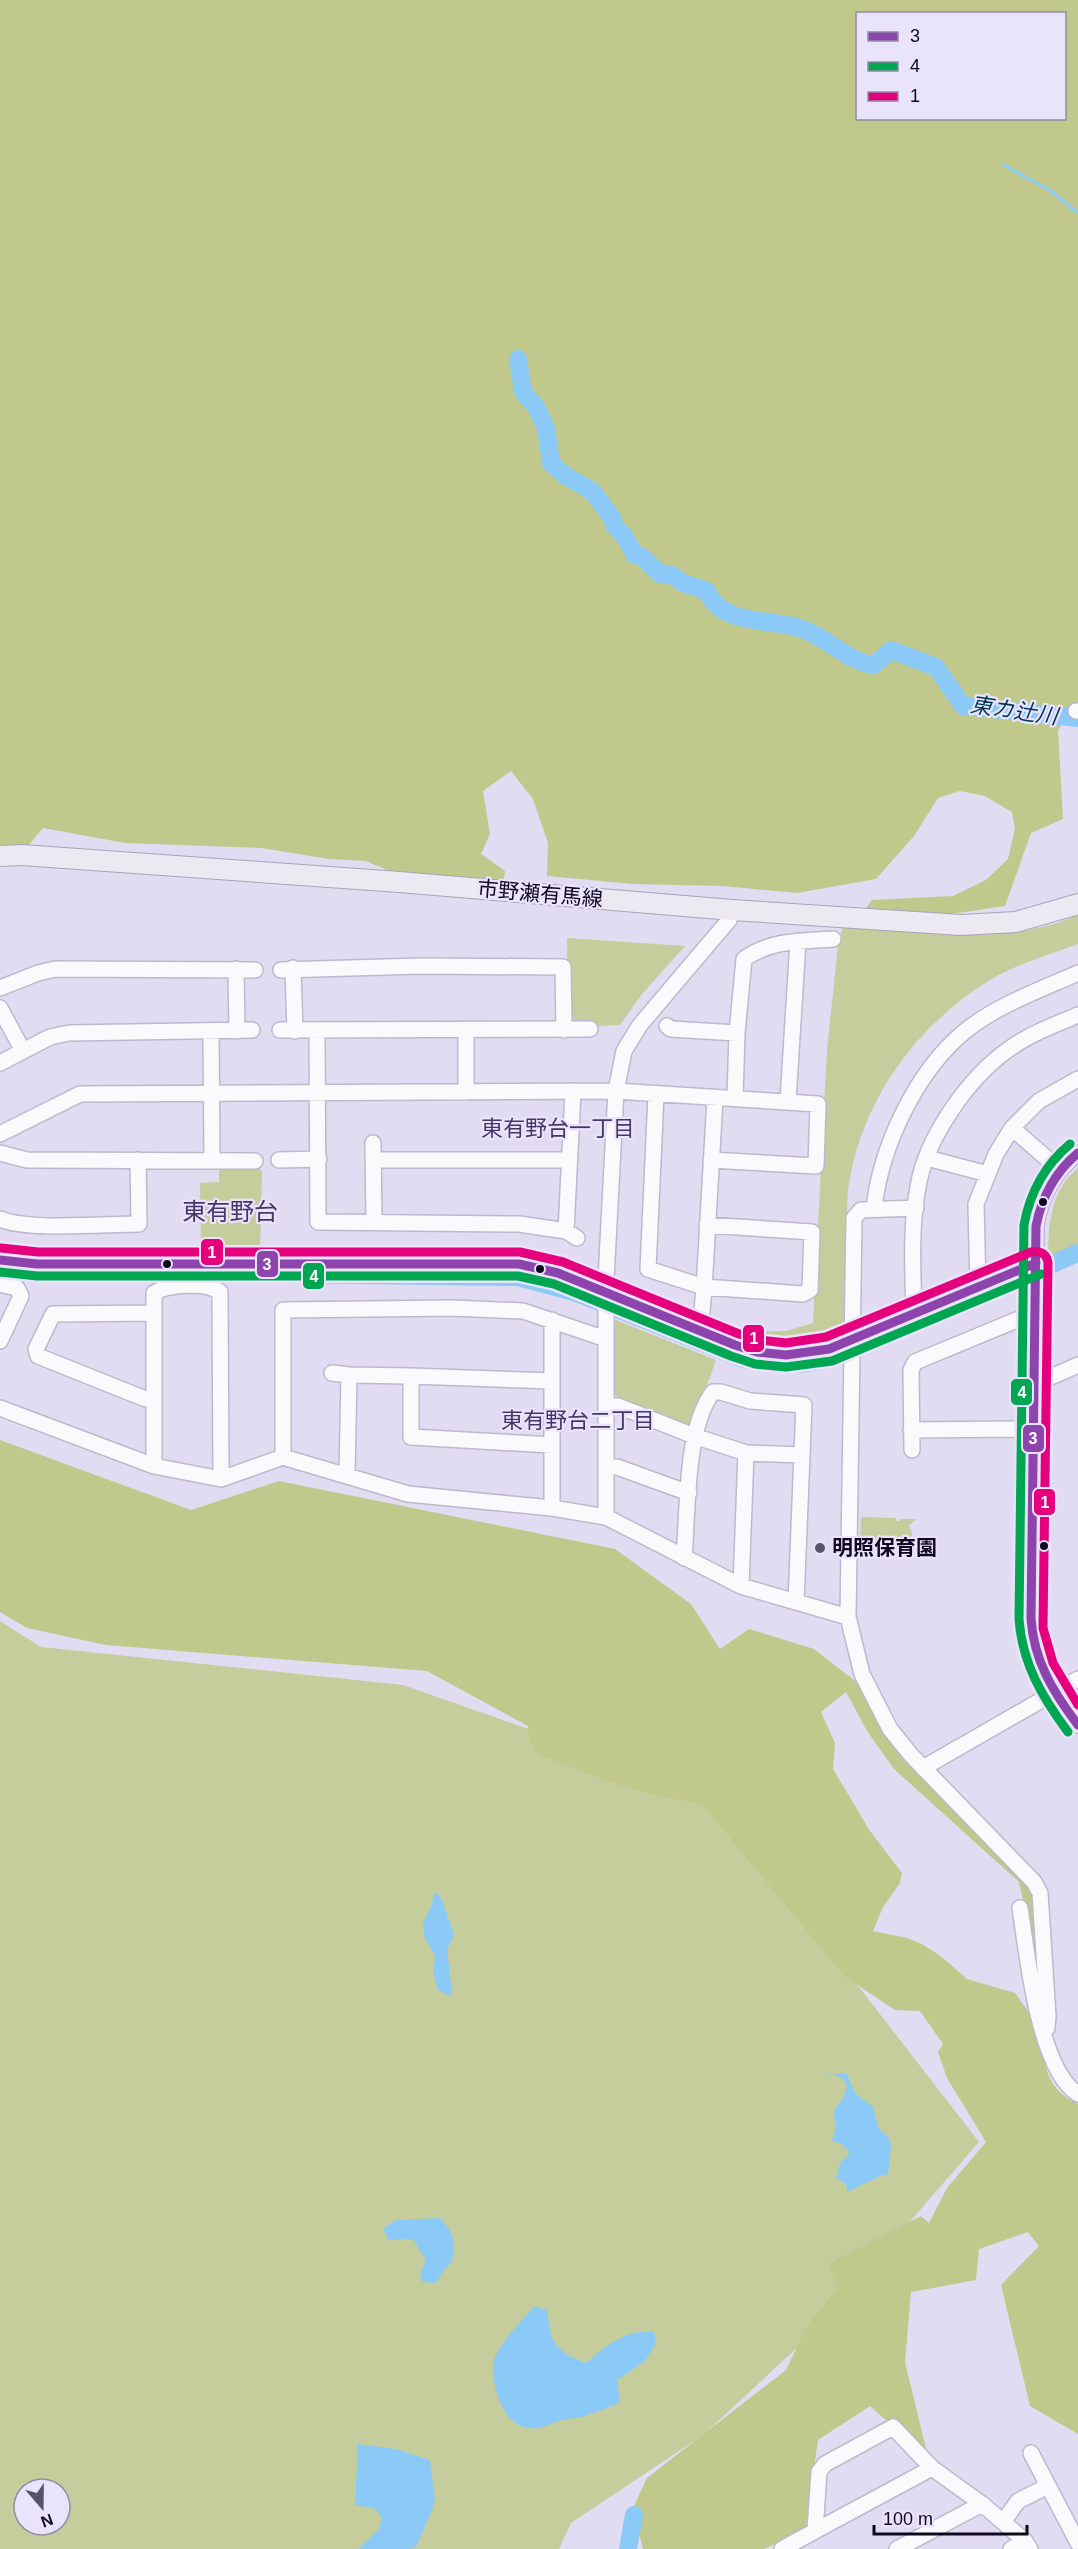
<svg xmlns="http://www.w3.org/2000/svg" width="1078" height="2549" viewBox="0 0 1078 2549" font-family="Helvetica,'Noto Sans JP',sans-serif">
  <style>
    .green { fill: #c6cd9c; fill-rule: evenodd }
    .forest { fill: #c0c88c; fill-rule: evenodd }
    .water { fill: #8bcaf7 }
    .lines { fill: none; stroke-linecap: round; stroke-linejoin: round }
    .stream { stroke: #8bcaf7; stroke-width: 3 }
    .river { stroke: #8bcaf7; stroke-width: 18 }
    .minor-casing { stroke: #beb8cd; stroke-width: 18 }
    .major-casing { stroke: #a9a3b9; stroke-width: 22 }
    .minor { stroke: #fafafd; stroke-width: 15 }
    .major { stroke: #ece9f3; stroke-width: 20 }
    .bus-1-casing { stroke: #e9e3fc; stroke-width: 14 }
    .bus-2-casing { stroke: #e9e3fc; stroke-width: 14 }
    .bus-3-casing { stroke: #e9e3fc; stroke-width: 14 }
    .bus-1 { stroke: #8e44ad; stroke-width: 9 }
    .bus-2 { stroke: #00a651; stroke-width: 9 }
    .bus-3 { stroke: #e5007d; stroke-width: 9 }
    .bus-dot { fill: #10091e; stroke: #e9e3fc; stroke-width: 2 }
    .poi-dot { fill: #595368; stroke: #e9e3fc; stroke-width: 2 }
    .labels { text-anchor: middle; stroke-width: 4.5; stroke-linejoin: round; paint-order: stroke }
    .street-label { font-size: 21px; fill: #10091e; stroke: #e9e3fc }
    .poi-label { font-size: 21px; font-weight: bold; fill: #10091e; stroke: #e9e3fc; text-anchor: start }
    .water-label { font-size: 22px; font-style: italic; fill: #003752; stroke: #e9e3fc }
    .neighbourhood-label { font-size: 22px; fill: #473669; stroke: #e9e3fc }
    .quarter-label { font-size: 24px; fill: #473669; stroke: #e9e3fc }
    .line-badge { stroke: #e9e3fc; stroke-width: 2 }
    .badge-label { font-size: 16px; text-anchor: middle; font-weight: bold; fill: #fff }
  </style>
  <rect width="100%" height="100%" fill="#e1dcf1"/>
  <path class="green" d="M1078,915V944C1049,955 1016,964 990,980C917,1025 863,1098 849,1183C846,1199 848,1216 848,1233C848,1266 848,1299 848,1333C833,1328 821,1339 807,1340C786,1342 766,1336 746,1332L786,1331L813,1323L827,1050L838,946L843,925C920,932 1005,947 1078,915Z
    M567,938L685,946L642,994L620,1025L575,1027L568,1019Z
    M255,1163L262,1171L260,1253L201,1254L200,1183L219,1182V1164Z
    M1078,1168V1250L1048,1263C1048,1229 1049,1191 1078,1168Z
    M616,1320L716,1360L693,1424L685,1427L621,1402L613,1392L614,1322Z
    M861,1517L896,1518L897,1521H900V1519H917L909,1525L912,1533L911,1549H876V1543L860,1541Z
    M0,1621L41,1647L403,1685L708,1792L979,2142L814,2332L703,2435L571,2523L559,2549H0ZM24,2489H60V2525H24Z"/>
  <path class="forest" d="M0,0H1078V708L1069,711L1058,731L1063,819L1031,833L1005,906L951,914L866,908L872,900L953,896L986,880L1008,859L1015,829L1012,812L985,796L960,791L938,798L914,836L876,879L797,893L723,886L633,884L547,876L548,843L533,799L511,771L483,791L490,834L481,854L505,871L503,886L401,876L366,861L329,859L261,848L125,843L43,828L27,847H0ZM858,14H1064V118H858Z
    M0,1440L191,1510L279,1481L615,1549L691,1604L720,1649L749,1629L814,1649L859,1684L872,1710L900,1754L955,1812L1030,1883L1035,1901L1036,1934L1031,1936L1019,1882L894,1769L867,1731L846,1692L821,1712L835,1743L833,1769L870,1831L902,1873L900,1883L883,1907L873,1931L907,1938L922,1944L942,1957L967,1979L1015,1993C1021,2002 1029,2011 1033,2020C1049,2054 1037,2085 1078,2104V2434L1030,2406L1001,2285L1039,2246L1028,2232L979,2249L976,2280L911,2292L905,2362L928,2457L870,2406L818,2440L805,2531L764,2549H643L633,2508L647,2478L786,2370L807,2326L838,2288L828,2264L921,2216L929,2223L947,2188L986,2142L947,2078L938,2052L943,2044L920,2011L895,2010L844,1976L702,1804L658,1796L610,1782L537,1754L529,1738L528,1726L427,1671L106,1645L27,1628L0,1612Z"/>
  <path class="water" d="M435,1892L441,1897L454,1935L447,1950L452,1992L449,1996L438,1990L433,1971L435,1956L424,1936L423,1922L430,1909Z
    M831,2073L847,2074L855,2093L873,2107L879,2129L889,2138L891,2145L888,2176L885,2174L847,2192L846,2184L836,2178L840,2163L850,2153L842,2144L832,2141L836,2126L833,2111L843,2098L847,2086L843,2079L833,2074L822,2075Z
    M440,2218C456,2236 455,2239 452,2263L445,2268L436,2283L422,2282L420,2273L426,2260L413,2239L388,2240L383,2228L396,2220Z
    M535,2306L548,2311C548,2342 558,2353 586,2363C608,2344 623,2331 654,2331L656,2344L644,2362L617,2380L620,2402C610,2407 592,2414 581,2417C574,2419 566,2418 559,2421C549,2424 539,2430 528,2428C502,2425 490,2383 494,2360C497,2348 525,2315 535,2306Z
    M358,2444L396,2449L430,2460L435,2499L432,2510L417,2545L410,2549H358L379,2529L382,2517L374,2508L355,2505Z"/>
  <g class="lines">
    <path class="stream" d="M1002,164L1051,191L1078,213"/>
    <path class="river" d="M518,359L523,392L536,407L546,428L551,463L566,476L592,491L613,519L614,525L625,537L635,555L641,556L660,574L672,575L683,583L707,591C722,628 774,617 805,630C828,639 849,662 874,665L891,650L936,667L963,706L1078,718
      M1048,1266L1078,1253
      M0,1270L38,1274L213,1273L518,1277L574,1292L743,1359C778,1366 808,1367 842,1354
      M861,1346L1023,1277
      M628,2549L634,2515"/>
    <defs>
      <path id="minor" d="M1076,711H1078
        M293,968L295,1031
        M236,969L237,1031
        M281,970L420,966L563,967L564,1030
        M0,988L38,973L55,969L255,970
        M0,1008L23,1051
        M667,1026L671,1029L737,1033
        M280,1030L590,1029
        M211,1031L212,1159
        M317,1031L318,1222L519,1224L566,1231L577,1238
        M466,1031V1092
        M0,1063L50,1037L69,1033L252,1030
        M656,1095L648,1269L704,1287L803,1294L810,1290L812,1232L707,1225
        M735,1098L737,1033L744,959C770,940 802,941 833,939
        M788,1101L798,941
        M1012,1128L1060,1170
        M0,1134L80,1094L616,1091L818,1104L816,1166L711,1160
        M373,1143L374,1223
        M0,1153L27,1160L255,1161
        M1078,1153C1055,1170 1040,1197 1036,1226L1031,1619C1032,1662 1053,1692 1078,1725
        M927,1158L988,1174
        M279,1160L319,1159
        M374,1160H569
        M874,1208C881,1146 916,1072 964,1032C997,1005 1040,990 1078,973
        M916,1208L861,1210L854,1218L848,1617L862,1674L890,1729L911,1755L1034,1882L1040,1893L1048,2016L1047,2028L1043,2030
        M0,1219C28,1231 105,1224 139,1224L138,1160
        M566,1231L573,1091
        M0,1260L37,1264H519L558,1273L735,1345L757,1352L786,1355L829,1349L1036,1263
        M0,1284L17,1288L21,1296L0,1341
        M978,1288L976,1204L996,1154L1012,1128L1039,1101L1078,1079
        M914,1315C913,1273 910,1229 918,1187C926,1138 968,1078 1009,1049C1030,1034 1054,1025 1078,1015
        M700,1332L704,1289L715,1099
        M332,1373L349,1375
        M1035,1381L1044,1380L1078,1365
        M154,1401L143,1398L38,1356L36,1349L53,1314L154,1313
        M606,1405L618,1406L694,1436L746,1453L801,1455
        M0,1408L154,1466L221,1479L283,1457L408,1494L552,1508L606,1517L741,1586L848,1617
        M911,1430L1014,1429L1034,1432
        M552,1445L411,1437V1376L552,1381
        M912,1450L911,1370L915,1362L1019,1319L1036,1316
        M283,1457V1310L451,1308L523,1311L606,1339
        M154,1466V1293C168,1284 207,1282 220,1292L221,1479
        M606,1466L617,1467L689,1493
        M347,1475L349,1375L411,1376
        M552,1508V1320
        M606,1517V1279L616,1091L624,1051L640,1025L729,920L732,910
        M684,1558C688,1512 685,1428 713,1392H721L750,1401L804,1405L796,1602
        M741,1586L746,1453
        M923,1768L1078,1679
        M1020,1908C1027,1952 1038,2069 1078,2094
        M1031,2453L1078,2543
        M1003,2522L1018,2501L1048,2486
        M815,2531L932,2468
        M782,2549L815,2531L819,2472L825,2464L893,2427L932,2468L982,2504L1025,2541L1030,2549
        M897,2549L982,2504
        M1011,2549L1025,2541"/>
      <path id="major" d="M0,856L22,855L399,882L732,910L961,925L1016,922L1078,904"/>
    </defs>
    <use href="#minor" class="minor-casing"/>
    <use href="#major" class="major-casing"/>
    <use href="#minor" class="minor"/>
    <use href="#major" class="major"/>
    <defs>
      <path id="bus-1" d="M1078,1153C1055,1172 1042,1196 1036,1226L1031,1619C1034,1661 1053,1692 1078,1725
        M0,1260L37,1264H519L558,1273L735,1345L757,1352L786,1355L829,1349L1036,1263"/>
      <path id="bus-2" d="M0,1272L37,1276H518L554,1284L731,1356L755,1364L786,1367L832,1361L1041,1274
        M1068,1732C1042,1697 1022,1663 1019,1619L1024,1225C1030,1192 1045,1165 1070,1144"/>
      <path id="bus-3" d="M1,1248L38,1252H520L563,1262L739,1334L759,1340L786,1343L826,1337L1031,1252C1040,1250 1047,1254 1048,1263L1043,1628L1053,1663L1078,1705"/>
    </defs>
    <use href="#bus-1" class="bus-1-casing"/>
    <use href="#bus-2" class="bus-2-casing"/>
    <use href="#bus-3" class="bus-3-casing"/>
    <use href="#bus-1" class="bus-1"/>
    <use href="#bus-2" class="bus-2"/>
    <use href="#bus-3" class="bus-3"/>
  </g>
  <g class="bus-dot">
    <circle cx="1043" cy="1202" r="5"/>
    <circle cx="167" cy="1264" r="5"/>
    <circle cx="540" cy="1269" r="5"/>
    <circle cx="1044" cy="1546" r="5"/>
  </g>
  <circle class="poi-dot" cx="820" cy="1548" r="6"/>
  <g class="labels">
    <g class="street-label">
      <text transform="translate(540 894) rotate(5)" y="7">市野瀬有馬線</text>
    </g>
    <g class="poi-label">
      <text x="832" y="1555">明照保育園</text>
    </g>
    <g class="water-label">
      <text transform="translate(1014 710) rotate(8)" y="8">東カ辻川</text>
    </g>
    <g class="neighbourhood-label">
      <text x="558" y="1136">東有野台一丁目</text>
      <text x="578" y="1428">東有野台二丁目</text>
    </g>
    <g class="quarter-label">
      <text x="230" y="1220">東有野台</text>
    </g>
  </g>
  <g class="line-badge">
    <rect x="200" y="1238" width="24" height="28" rx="6" fill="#e5007d"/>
    <rect x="256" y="1250" width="23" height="28" rx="6" fill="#8e44ad"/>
    <rect x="302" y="1262" width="23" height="28" rx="6" fill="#00a651"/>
    <rect x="742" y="1324" width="23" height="29" rx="6" fill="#e5007d"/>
    <rect x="1010" y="1378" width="23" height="28" rx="6" fill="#00a651"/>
    <rect x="1022" y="1424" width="23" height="29" rx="6" fill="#8e44ad"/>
    <rect x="1033" y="1488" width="23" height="28" rx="6" fill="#e5007d"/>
  </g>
  <g class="badge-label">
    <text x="212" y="1258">1</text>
    <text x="267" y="1270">3</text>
    <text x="314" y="1282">4</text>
    <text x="754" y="1344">1</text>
    <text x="1022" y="1398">4</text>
    <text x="1033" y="1444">3</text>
    <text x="1045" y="1508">1</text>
  </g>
  <rect x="856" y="12" width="210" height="108" fill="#e9e3fc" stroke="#928ca3" stroke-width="1.5"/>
  <rect x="868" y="32" width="30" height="9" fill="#8e44ad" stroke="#928ca3" stroke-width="1.5"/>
  <text x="910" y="42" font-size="18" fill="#10091e">3</text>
  <rect x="868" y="62" width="30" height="9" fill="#00a651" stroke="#928ca3" stroke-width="1.5"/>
  <text x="910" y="72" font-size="18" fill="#10091e">4</text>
  <rect x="868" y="92" width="30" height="9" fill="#e5007d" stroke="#928ca3" stroke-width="1.5"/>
  <text x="910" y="102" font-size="18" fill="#10091e">1</text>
  <g transform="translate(42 2507) rotate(160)"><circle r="28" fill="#e9e3fc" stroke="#928ca3" stroke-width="1.5"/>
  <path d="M0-4.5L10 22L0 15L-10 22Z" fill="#595368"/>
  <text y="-9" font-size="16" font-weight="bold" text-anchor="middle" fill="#10091e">N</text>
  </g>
  <path d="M874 2525v9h153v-9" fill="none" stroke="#10091e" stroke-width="3"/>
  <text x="883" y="2525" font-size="18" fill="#10091e" stroke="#e9e3fc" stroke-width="4.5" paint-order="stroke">100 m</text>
</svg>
